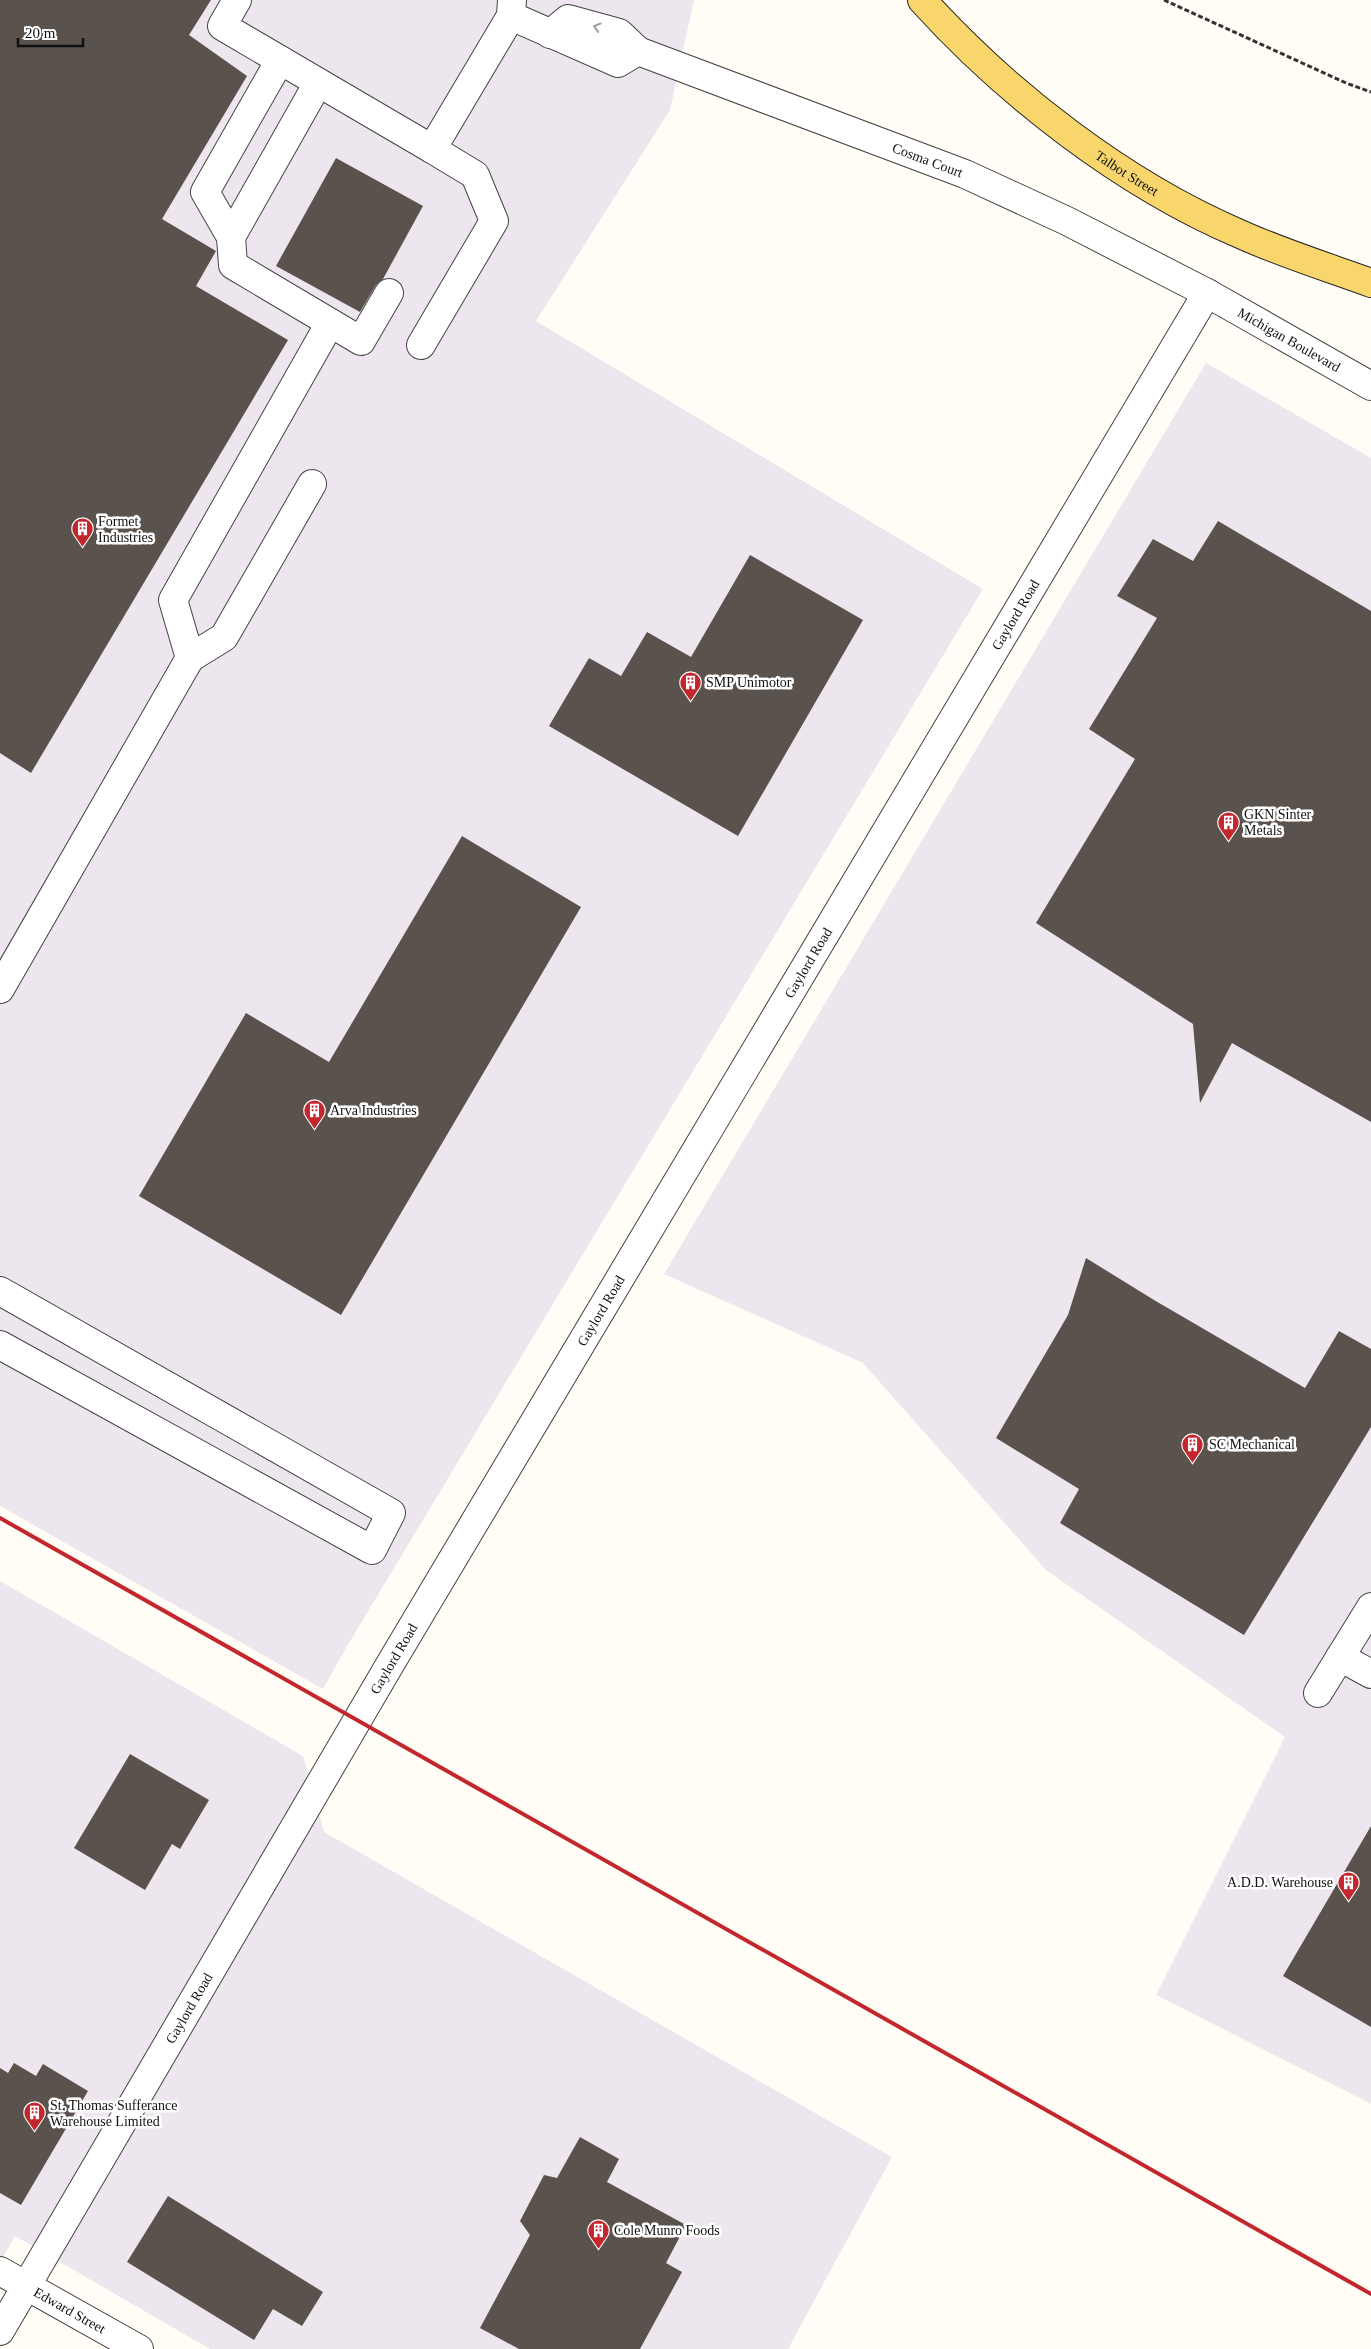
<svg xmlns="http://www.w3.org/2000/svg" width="1371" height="2349" viewBox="0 0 1371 2349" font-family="'Times New Roman',serif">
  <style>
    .industrial { fill: #eee6ef }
    .building { fill: #5a524d }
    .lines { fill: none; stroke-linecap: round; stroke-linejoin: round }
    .minor-casing { stroke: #444; stroke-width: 30 }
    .major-casing { stroke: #222; stroke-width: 30 }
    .path { stroke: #333; stroke-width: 3; stroke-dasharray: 5 2.5; stroke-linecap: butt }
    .minor { stroke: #fff; stroke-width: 28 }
    .major { stroke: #f9d66b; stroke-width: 28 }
    .rail { stroke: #c4262e; stroke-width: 4 }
    .oneway { stroke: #a0a0a0 }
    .labels { text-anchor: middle; stroke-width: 5; stroke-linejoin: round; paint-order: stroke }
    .street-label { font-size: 14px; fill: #111; stroke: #fff }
    .poi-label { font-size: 14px; fill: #111; stroke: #fff; text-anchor: start }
  </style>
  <rect width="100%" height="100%" fill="#fffdf5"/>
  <path class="industrial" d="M0,0H694L670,110L536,321L983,589L346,1648L323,1689L0,1506Z
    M1206,363L1371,458V2104L1156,1995L1285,1737L1046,1570L863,1363L664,1274Z
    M0,1581L303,1756L324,1832L892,2157L788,2349H210L15,2236L0,2263Z"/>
  <path class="building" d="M0,0H211L189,35L247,76L162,219L216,251L196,286L288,340L31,773L0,753Z
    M336,158L423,206L383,279L376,285L360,312L276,266Z
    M1218,521L1371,611V1122L1232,1043L1200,1103L1193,1024L1036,923L1135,759L1089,729L1157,618L1117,596L1153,539L1193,561Z
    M750,555L863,620L738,836L549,726L589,658L621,676L647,632L691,657Z
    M462,836L581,907L341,1315L139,1196L246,1013L329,1062Z
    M1086,1258L1154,1300L1305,1388L1339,1331L1371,1349V1427L1244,1635L1060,1523L1079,1489L996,1438L1068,1315Z
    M130,1754L209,1800L180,1849L172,1844L145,1890L74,1848Z
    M1371,1826V2027L1283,1976Z
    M14,2063L36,2076L43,2064L88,2091L21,2205L0,2193V2068L8,2073Z
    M580,2137L619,2159L607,2182L686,2225L666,2263L682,2272L640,2349H519L480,2328L530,2235L520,2221L544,2175L557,2178Z
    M168,2196L323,2292L302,2326L273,2309L254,2340L127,2262Z"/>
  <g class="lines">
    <defs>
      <g id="minor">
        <path d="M237,0L222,26L432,149L511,16L512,0"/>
        <path d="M511,16L618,63L638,51"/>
        <path id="s1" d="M550,34L568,19L619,33L638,51L965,174L1067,221L1207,293L1371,386"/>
        <path d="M318,83L231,237L233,265L361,341L389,293"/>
        <path d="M231,237L205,192L280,60"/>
        <path d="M421,345L494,221L475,175L432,149"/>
        <path d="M190,658L224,637L312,484"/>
        <path d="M0,989L190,658L173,600L330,323"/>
        <path d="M0,1291L391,1513L372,1550L0,1345"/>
        <path d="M1340,1657L1371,1674"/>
        <path d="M1318,1693L1371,1607"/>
        <path id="s2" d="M0,2271L139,2349"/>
        <path id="s3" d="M0,2331L389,1666L1207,293"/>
      </g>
      <g id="major">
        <path id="s4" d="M922,0C1007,94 1123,184 1240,234C1282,253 1327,267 1371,283"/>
      </g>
    </defs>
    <use href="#minor" class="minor-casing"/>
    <use href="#major" class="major-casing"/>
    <path class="path" d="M1164,0L1346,83L1371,92"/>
    <use href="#minor" class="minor"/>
    <use href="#major" class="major"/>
    <path class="rail" d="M0,1518L1371,2294"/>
  </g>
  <defs><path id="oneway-chevron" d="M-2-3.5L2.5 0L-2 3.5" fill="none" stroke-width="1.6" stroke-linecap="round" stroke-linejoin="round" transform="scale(1.25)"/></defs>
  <use class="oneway" href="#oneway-chevron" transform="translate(597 27) rotate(-164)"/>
  <defs>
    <symbol id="building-pin" viewBox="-11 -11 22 30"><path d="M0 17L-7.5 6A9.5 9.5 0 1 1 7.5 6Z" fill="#c4262e" stroke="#fff"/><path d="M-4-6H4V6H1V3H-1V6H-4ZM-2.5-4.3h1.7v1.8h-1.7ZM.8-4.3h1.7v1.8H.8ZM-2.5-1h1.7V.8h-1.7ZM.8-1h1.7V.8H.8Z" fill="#fff"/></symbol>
  </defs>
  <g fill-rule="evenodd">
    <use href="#building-pin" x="70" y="516" width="25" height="34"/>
    <use href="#building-pin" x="678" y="670" width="25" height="34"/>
    <use href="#building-pin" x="1216" y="810" width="25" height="34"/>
    <use href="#building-pin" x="302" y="1098" width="25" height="34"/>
    <use href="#building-pin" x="1180" y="1432" width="25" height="34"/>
    <use href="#building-pin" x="1336" y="1870" width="25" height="34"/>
    <use href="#building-pin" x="22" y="2100" width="25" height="34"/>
    <use href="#building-pin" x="586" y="2218" width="25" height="34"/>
  </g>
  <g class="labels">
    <g class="street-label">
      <text dy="5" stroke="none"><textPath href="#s1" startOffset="412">Cosma Court</textPath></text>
      <text dy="5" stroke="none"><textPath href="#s4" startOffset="269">Talbot Street</textPath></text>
      <text dy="5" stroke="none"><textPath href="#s1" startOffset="816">Michigan Boulevard</textPath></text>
      <text dy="5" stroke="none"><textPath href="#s3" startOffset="1994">Gaylord Road</textPath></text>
      <text dy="5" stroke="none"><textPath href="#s3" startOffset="1589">Gaylord Road</textPath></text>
      <text dy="5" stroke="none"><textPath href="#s3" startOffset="1184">Gaylord Road</textPath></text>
      <text dy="5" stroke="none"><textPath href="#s3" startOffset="779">Gaylord Road</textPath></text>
      <text dy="5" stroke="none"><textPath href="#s3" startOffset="374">Gaylord Road</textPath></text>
      <text dy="5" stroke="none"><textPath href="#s2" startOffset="80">Edward Street</textPath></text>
    </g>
    <g class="poi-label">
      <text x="98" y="526">Formet<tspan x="98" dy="16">Industries</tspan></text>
      <text x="706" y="687">SMP Unimotor</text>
      <text x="1244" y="819">GKN Sinter<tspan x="1244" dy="16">Metals</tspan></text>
      <text x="330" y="1115">Arva Industries</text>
      <text x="1209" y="1449">SC Mechanical</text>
      <text x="1333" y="1887" text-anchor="end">A.D.D. Warehouse</text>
      <text x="50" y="2110">St. Thomas Sufferance<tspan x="50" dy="16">Warehouse Limited</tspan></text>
      <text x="614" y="2235">Cole Munro Foods</text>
    </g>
  </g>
  <path d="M18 38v8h65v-8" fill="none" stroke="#111111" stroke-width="2.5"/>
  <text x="25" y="38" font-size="15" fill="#111111" stroke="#ffffff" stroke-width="4" paint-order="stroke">20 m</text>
</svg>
